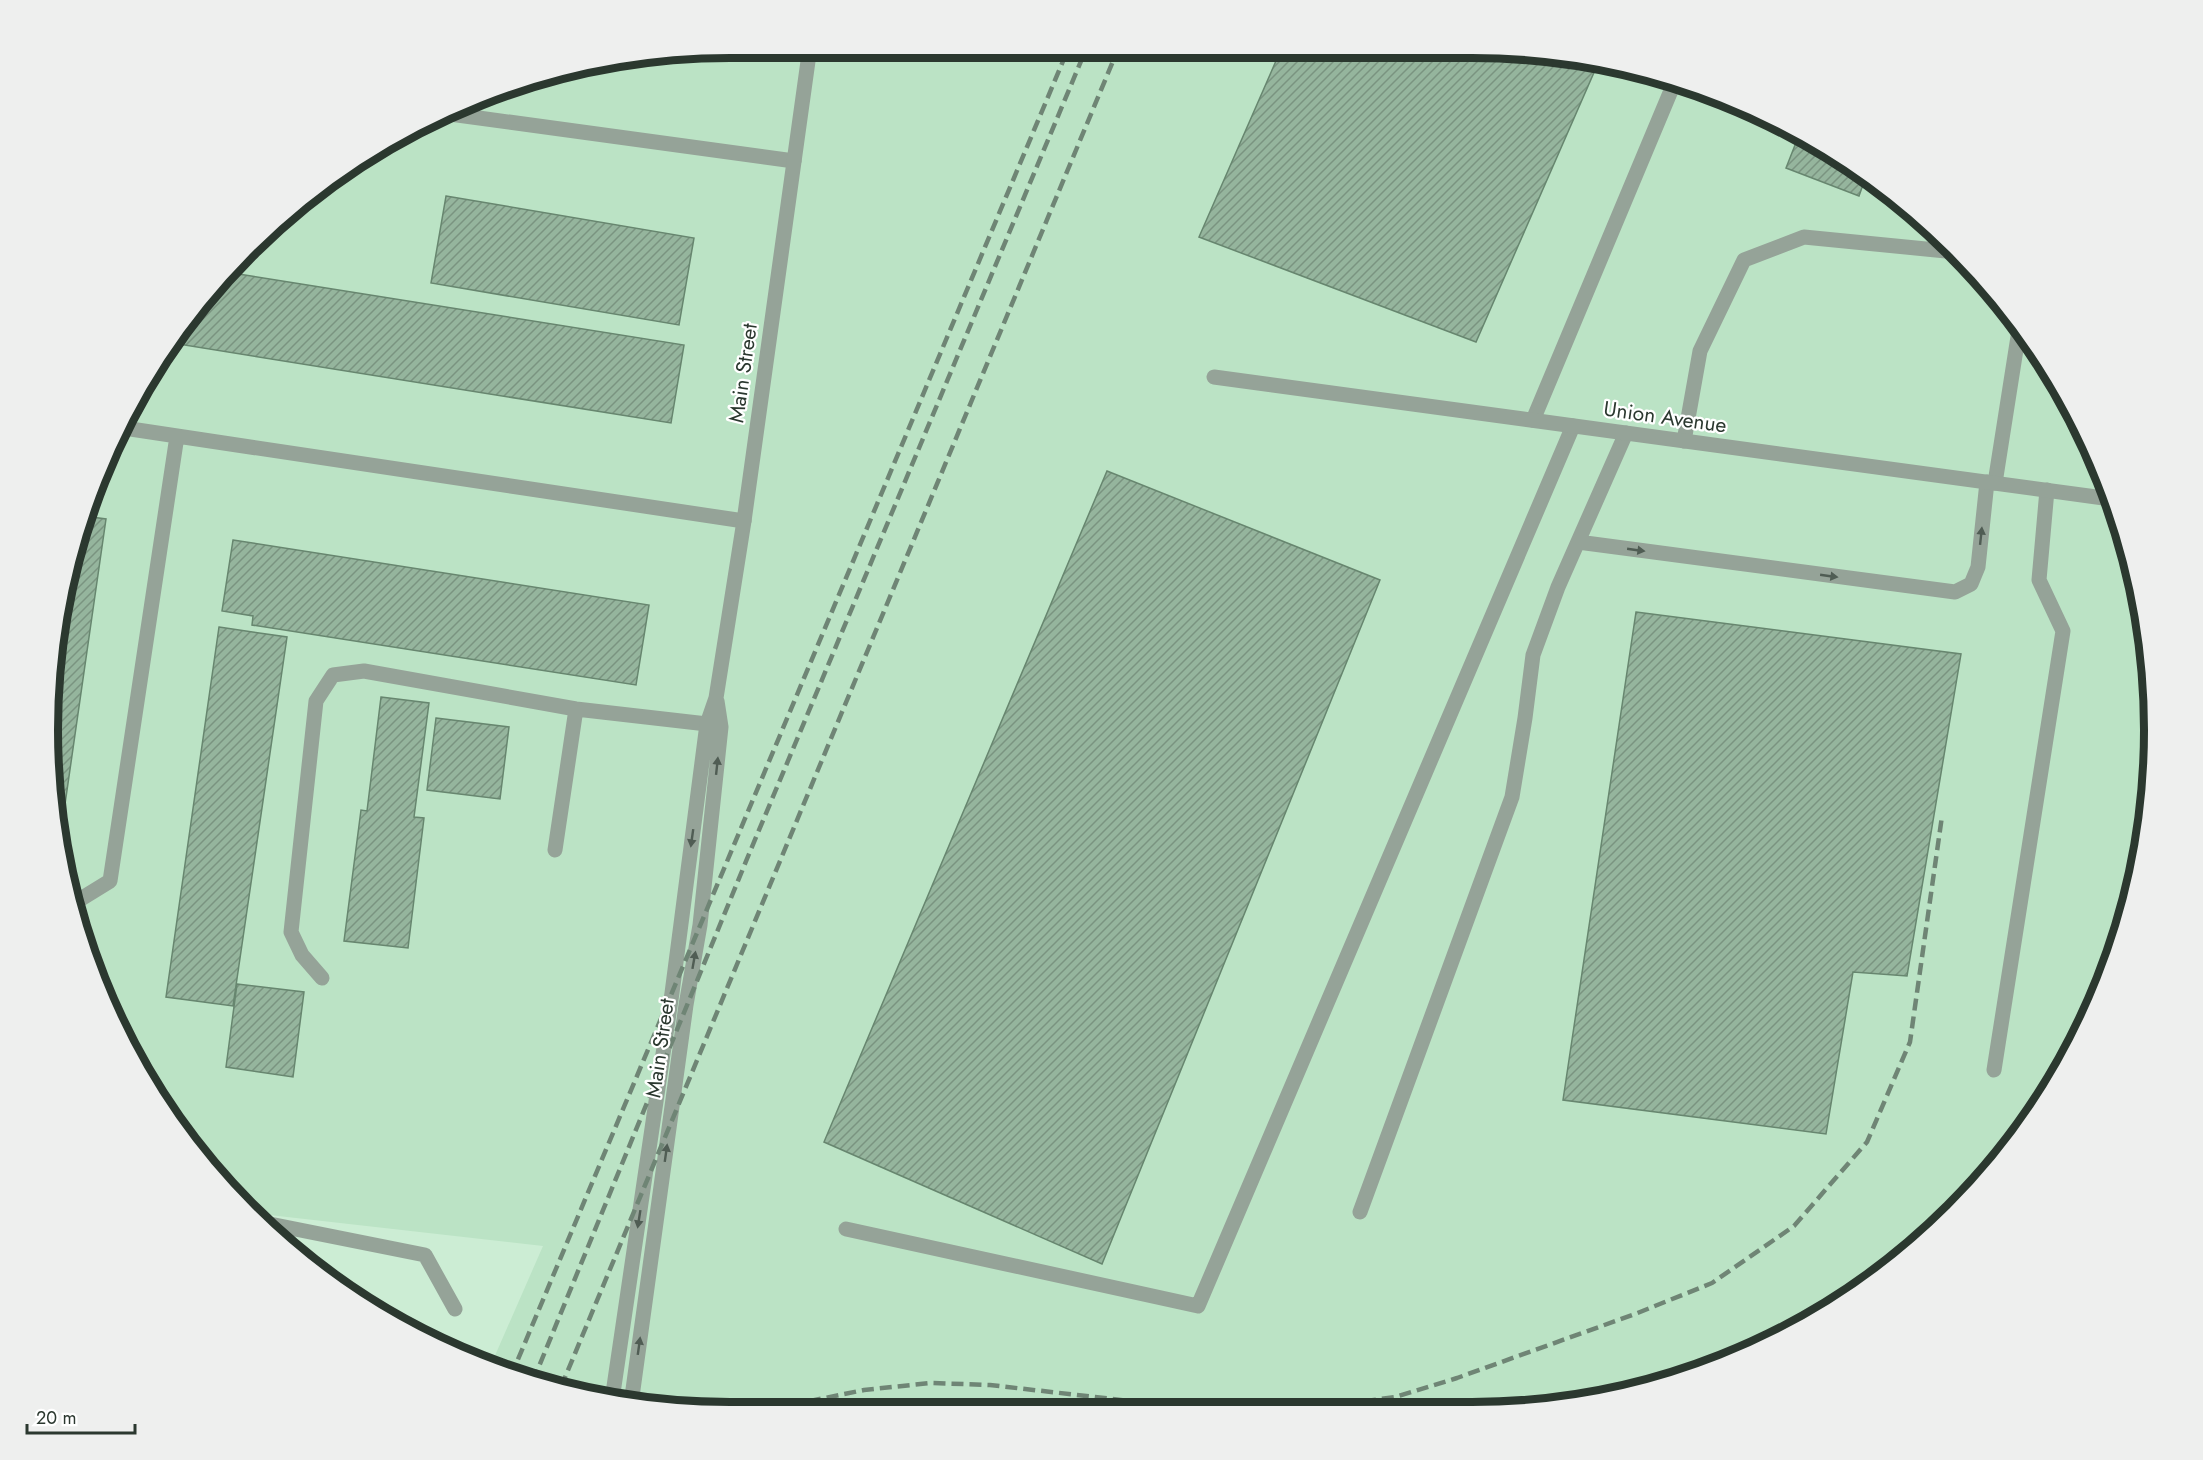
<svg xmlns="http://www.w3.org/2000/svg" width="2203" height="1460" viewBox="0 0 2203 1460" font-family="Jost,sans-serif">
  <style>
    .built { fill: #bbe3c5 }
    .building { fill: url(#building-hatch); stroke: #67866f; stroke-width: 1.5 }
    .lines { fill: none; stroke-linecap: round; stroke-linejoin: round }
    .service { stroke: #95a398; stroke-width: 15 }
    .minor { stroke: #95a398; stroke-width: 15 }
    .tertiary { stroke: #95a398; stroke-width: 15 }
    .rail { stroke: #6f8575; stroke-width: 4.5; stroke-dasharray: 12 6; stroke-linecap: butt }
    .oneway { fill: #505d54 }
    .labels { text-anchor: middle; stroke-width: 4.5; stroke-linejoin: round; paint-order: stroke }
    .street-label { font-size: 21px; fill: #2b382f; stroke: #fff }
    .rim { fill: none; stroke: #2b382f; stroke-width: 8 }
  </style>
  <defs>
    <pattern id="building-hatch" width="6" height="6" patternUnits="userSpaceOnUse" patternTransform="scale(1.5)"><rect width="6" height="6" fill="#95b59d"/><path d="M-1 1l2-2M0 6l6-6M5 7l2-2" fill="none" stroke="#7a9480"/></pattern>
  </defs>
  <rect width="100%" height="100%" fill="#ccedd4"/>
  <path class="built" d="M641,54H1562L1650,71L1774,118L1923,217L2014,315L2085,429L2132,554L2154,686L2149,819L2119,950L2063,1071L1986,1180L1888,1271L1774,1342L1649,1389L1517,1411L641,1406L511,1376L490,1367L543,1246L251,1213L217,1179L140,1071L71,906L49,775L71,554L100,469L189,315L248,248L351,163L511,84Z"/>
  <path class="building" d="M1279,54H1562L1599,61L1476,342L1199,237Z
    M1799,135L1865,179L1859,196L1786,168Z
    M446,196L694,238L679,325L431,283Z
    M226,272L684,345L671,423L172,343L189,315Z
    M1107,471L1380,580L1102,1264L824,1142Z
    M84,516L106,519L60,839L49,775V685L71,554Z
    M233,540L649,605L636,685L252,625L253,616L222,611Z
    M1636,612L1961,654L1907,976L1853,972L1826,1134L1563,1100Z
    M219,627L287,637L233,1006L166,997Z
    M381,697L429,703L414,817L424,818L408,948L344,941L361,810L367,811Z
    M436,718L509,727L500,799L427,790Z
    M237,984L304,992L293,1077L226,1067Z"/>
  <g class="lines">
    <path class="service" d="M450,114L794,161
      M1533,420L1675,81
      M124,428L744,521
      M1684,441L1700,351L1744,260L1804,237L1946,251L1958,255
      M1995,483L2020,324
      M1578,542L1955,592L1971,584L1978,567L1987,482
      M555,850L576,709
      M71,905L110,881L177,436
      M322,978L302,955L291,932L316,701L333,675L364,671L576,709L707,724
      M1994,1070L2063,631L2039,580L2047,490
      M1360,1212L1512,797L1525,718L1533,655L1558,587L1626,433
      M260,1222L425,1255L455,1309
      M846,1229L1198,1306L1573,426"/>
    <path class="minor" d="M1214,377L2111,499"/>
    <path class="tertiary" d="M612,1400L672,993L707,724L716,698L744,521L809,54
      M631,1404L686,1005L700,925L721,727L717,701"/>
    <path class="rail" d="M511,1376L1066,54
      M533,1381L749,854L1084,54
      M561,1387L1116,54
      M792,1407L805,1402L864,1390L930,1383L990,1385L1130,1401L1216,1407L1337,1405L1395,1397L1457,1378L1635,1314L1712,1283L1794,1226L1867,1142L1910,1042L1942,816"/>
  </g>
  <defs><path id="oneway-solid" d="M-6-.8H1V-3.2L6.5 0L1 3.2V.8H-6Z" transform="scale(1.5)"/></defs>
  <g class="oneway">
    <use href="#oneway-solid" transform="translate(1981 536) rotate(-84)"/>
    <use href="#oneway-solid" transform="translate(1636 550) rotate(8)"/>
    <use href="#oneway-solid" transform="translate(1829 576) rotate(8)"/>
    <use href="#oneway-solid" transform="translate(717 766) rotate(-84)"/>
    <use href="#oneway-solid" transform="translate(692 838) rotate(98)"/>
    <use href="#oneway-solid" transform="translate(694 960) rotate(-80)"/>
    <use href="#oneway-solid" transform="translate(666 1153) rotate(-82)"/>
    <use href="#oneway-solid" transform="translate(639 1219) rotate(99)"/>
    <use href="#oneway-solid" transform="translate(639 1346) rotate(-82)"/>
  </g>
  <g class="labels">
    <g class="street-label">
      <text transform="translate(743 373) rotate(-82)" y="7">Main Street</text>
      <text transform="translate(1665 417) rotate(8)" y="7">Union Avenue</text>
      <text transform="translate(660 1048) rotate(-82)" y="7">Main Street</text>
    </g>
  </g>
  <path d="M0 0H2203V1460H0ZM730 58H1472A672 672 0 0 1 2144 730V730A672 672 0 0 1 1472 1402H730A672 672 0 0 1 58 730V730A672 672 0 0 1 730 58Z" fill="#eeefee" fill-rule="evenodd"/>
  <path class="rim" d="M730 58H1472A672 672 0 0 1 2144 730V730A672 672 0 0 1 1472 1402H730A672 672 0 0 1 58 730V730A672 672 0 0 1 730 58Z"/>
  <path d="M27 1424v9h108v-9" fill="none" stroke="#2b382f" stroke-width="3"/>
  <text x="36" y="1424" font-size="18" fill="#2b382f" stroke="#ffffff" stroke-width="4.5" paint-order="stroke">20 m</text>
</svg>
